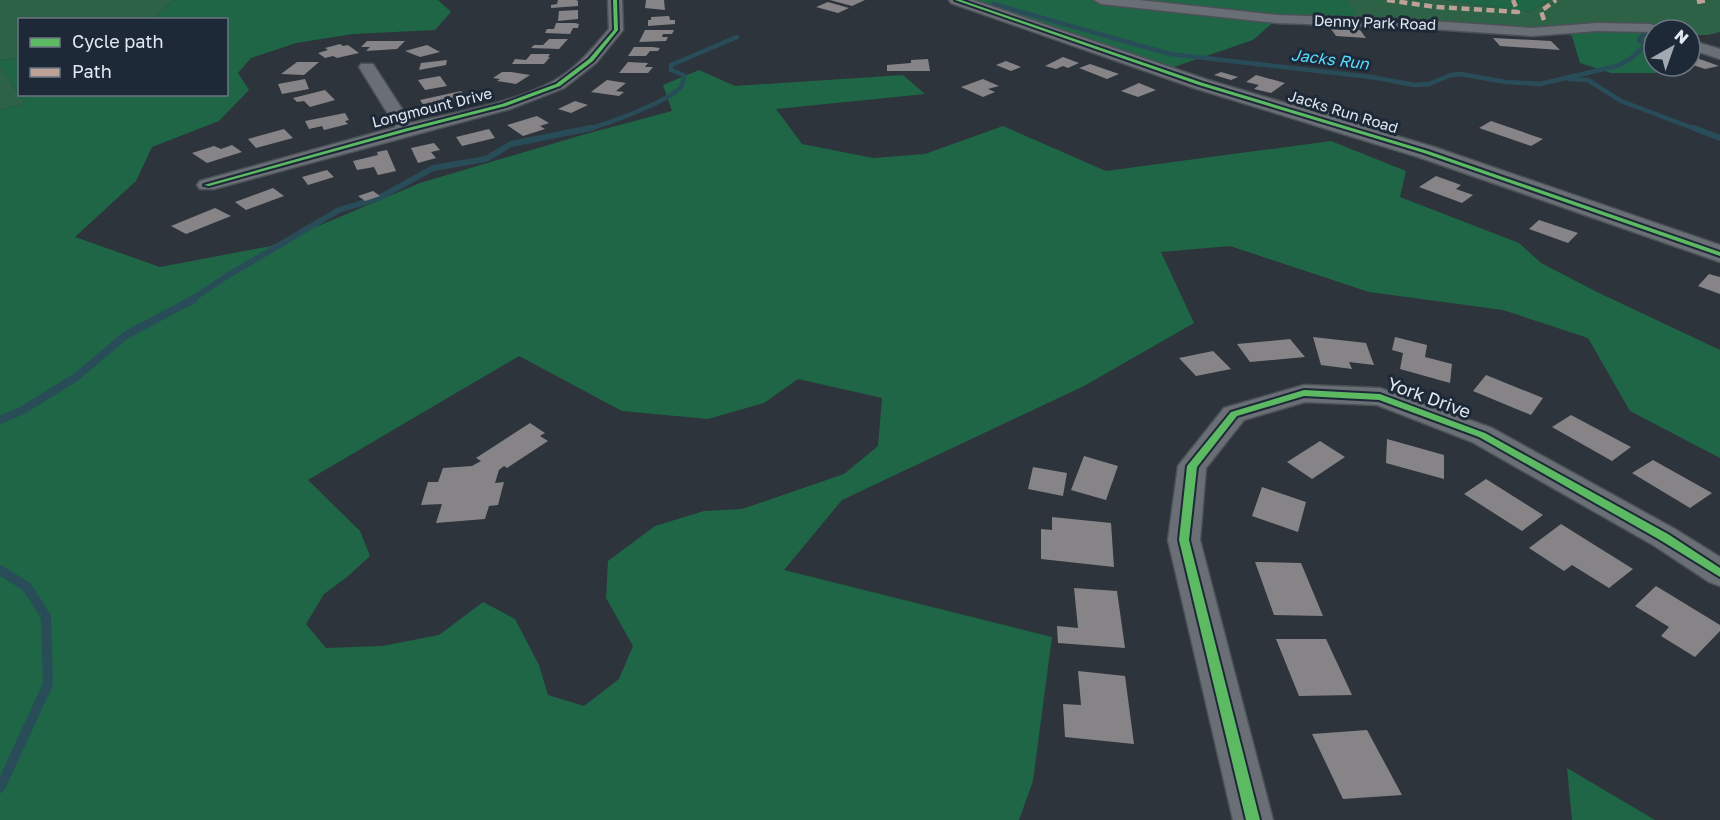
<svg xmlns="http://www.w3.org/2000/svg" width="1720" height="820" viewBox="0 0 1720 820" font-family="'Golos Text',sans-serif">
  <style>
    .green { fill: #2d6247 }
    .forest { fill: #1e6646; fill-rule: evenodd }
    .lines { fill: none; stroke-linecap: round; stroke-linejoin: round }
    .stream-far3 { stroke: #284d59; stroke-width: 4.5 }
    .stream-far2 { stroke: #284d59; stroke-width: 6 }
    .stream-far1 { stroke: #284d59; stroke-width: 8 }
    .stream { stroke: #284d59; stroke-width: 10 }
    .building { fill: #878487 }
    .street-casing { stroke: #4c5158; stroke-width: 3 }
    .secondary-casing { stroke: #4c5158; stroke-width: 3 }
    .street { fill: #6a6f75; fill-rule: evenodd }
    .secondary { fill: #6a6f75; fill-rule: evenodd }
    .quiet { stroke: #bda197; stroke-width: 4.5; stroke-dasharray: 8 4.5; stroke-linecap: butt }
    .cycleway-casing { stroke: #1e2938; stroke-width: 4 }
    .cycleway { fill: #5cba63; fill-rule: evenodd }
    .labels { text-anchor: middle; stroke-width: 6; stroke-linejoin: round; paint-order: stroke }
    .far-street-label { font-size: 15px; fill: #e1e8f2; stroke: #1e2938 }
    .far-water-label { font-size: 16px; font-style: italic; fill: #57dbff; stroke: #1e2938 }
    .street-label { font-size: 18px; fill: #e1e8f2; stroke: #1e2938 }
  </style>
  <rect width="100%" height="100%" fill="#2e343c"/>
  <path class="green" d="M0,0H174L152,19L20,20L19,58L0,60Z
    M1347,0H1445L1529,12L1550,0H1720V32L1708,35H1690V30H1654V34L1638,31L1351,20Z
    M0,66L25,104L0,110Z"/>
  <path class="forest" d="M174,0H438L451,12L435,30L353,34L296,43L251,58L238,73L249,90L219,121L152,147L136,181L75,237L160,267L271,246L420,183L582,135L672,111L663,85L699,70L735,86L903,75L925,94L776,109L802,144L873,158L925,154L1003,126L1106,171L1331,141L1406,171L1400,197L1519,243L1541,263L1597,292L1720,350V458L1630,411L1588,338L1503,310L1369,292L1230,246L1161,252L1194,323L1084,386L842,500L784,570L1052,637L1033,781L1019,820H0V110L25,104L0,66V60L19,58L20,94H226V20L152,19ZM519,356L622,411L708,419L764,403L798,379L882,398L878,446L844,474L742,509L704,511L655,526L608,561L606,598L633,646L619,679L584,706L548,695L539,665L515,619L483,602L439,635L382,646L326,648L306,624L324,594L347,577L370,556L360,531L308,480Z
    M979,0H1347L1355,12L1350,22L1277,19L1253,40L1162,71L965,3Z
    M1445,0H1550L1529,12Z
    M1594,29L1638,31L1654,36V66H1660L1656,73H1611L1580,63L1572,36L1566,33Z
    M1567,768L1655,820H1572Z"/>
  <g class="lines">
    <path class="stream-far3" d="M993,4L1170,54L1371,77L1415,85L1429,84L1451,75L1460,74L1506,82L1540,84L1617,66L1630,59L1645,46L1639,40L1644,34
      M1569,79L1588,80L1621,101L1698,130
      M583,130C603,126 667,102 680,88C683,84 684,80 684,75L671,70V65L737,37"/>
    <path class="stream-far2" d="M1694,128L1720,138
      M191,300L227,276L339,210L379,198L433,168L486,159L511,144L591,128"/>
    <path class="stream-far1" d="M0,420L23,410L76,377L126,335L194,299"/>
    <path class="stream" d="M0,570L27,587L46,617L48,684L0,788"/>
  </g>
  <path class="building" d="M558,0H576L578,1V6L551,8V5L557,4Z
    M646,0H664L665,10L645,8Z
    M830,0H865L852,6Z
    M828,2L849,8L838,13L816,7Z
    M578,10V19L558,21L559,11Z
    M669,16L670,20H675V24L648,26V20H651V17Z
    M556,23H575L579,24L578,28H573L570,34L545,33L547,29H554Z
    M1331,29L1360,30L1366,38L1336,36Z
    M645,30H674L672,34H663L662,37H668L666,41L639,42Z
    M1493,38L1551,41L1560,50L1500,46Z
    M549,39H568L559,49L531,48L534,45H543Z
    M367,41H405L397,49L366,51L370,47H361Z
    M340,44L343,46L348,45L359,53L337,58L333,56L325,58L318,53L328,50L325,48Z
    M427,45L440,52L420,57L405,51Z
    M634,47H652L660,48L658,51H650L646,56H628Z
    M531,54H550L548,57H550L544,64H512L515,59L526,60Z
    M1063,57L1079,63L1068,68L1063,66L1056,69L1045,66Z
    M1694,57L1719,66L1705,69L1690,64V58Z
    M928,59L930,71H887V65L911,63V60Z
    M447,60L446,65L419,70L421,63Z
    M1006,61L1021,67L1011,71L996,65Z
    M297,62H319L304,75L281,74Z
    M628,62L648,63L645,67H653L648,73H619Z
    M1090,64L1119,74L1107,79L1079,68Z
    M502,72H511L530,75L516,84L497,81L500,79L493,78Z
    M1221,72L1238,77L1231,80L1214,75Z
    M1256,75L1285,83L1271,93L1254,89L1259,85L1246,82Z
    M440,76L447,86L425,90L418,80Z
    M305,79L309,89L282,94L278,84Z
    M983,79L999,86L988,89L995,92L983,97L961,87Z
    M607,80L626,83L616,91L624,92L619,96L591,92Z
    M1139,83L1156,90L1138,97L1121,91Z
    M325,90L335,100L310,107L304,101L297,102L293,98Z
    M461,91L467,98L438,106L437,103L424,106L420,100Z
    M575,101L588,105L571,113L558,109Z
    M1329,110L1367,117L1365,122L1327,114Z
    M345,113L349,120L345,121L348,124L324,130L322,126L309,129L305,121Z
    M537,116L549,123L540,126L545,129L523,136L507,125Z
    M1491,121L1543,139L1531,146L1479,128Z
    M284,129L293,138L256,148L248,139Z
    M489,129L495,138L462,146L456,137Z
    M434,143L440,150L431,152L436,158L418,163L411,148Z
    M232,145L242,152L207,163L192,153L214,146L221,149Z
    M387,150L396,171L378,175L374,167L357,170L353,161L378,155L377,152Z
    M327,170L334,177L308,185L302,177Z
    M1436,176L1461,185L1456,189L1473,195L1462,203L1419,187Z
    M273,188L284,196L246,210L235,202Z
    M373,191L380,196L365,201L358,196Z
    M215,208L231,216L186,234L171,226Z
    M1539,220L1578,233L1568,243L1529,229Z
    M1709,274L1720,277V294L1698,286Z
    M1313,337L1366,343L1374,365L1349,362L1352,369L1321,365Z
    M1395,337L1427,345L1425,357L1452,364L1450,383L1400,369L1403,353L1392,350Z
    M1290,339L1305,357L1250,362L1237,344Z
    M1213,351L1231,369L1196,376L1179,358Z
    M1486,375L1543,398L1531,415L1473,391Z
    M1571,415L1631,447L1612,461L1552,427Z
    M530,423L545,433L540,436L548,441L507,468L504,466L499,470L495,483L504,482L498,505L489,506L485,519L436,523L442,504L421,505L428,482H438L443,468L472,466L481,461L476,458Z
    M1387,439L1444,455V479L1386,463Z
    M1320,441L1345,457L1312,479L1287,462Z
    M1084,456L1118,466L1106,500L1071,490Z
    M1653,460L1712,493L1690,508L1632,473Z
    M1033,467L1067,473L1063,496L1028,489Z
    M1486,479L1543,515L1522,531L1464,494Z
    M1262,487L1306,502L1298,532L1252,516Z
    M1052,517L1111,523L1114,567L1041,559V529L1052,530Z
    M1561,524L1633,569L1609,588L1572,565L1564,571L1529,548Z
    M1255,562L1301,563L1323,616L1274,615Z
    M1656,586L1720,625V631L1695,657L1661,636L1669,627L1635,606Z
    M1074,588L1117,591L1125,648L1058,643L1057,626L1078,628Z
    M1276,639H1326L1352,695L1299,696Z
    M1078,671L1125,676L1134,744L1065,737L1063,704L1081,705Z
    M1367,730L1402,795L1343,799L1312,734Z"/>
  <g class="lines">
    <defs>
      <path id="street" d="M608,0H622L623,30L596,63L564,88L510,109L214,189H200L197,185L200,181L396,127L359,67L361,64H373L411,123C457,112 509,104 552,82C575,70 592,49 609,29Z
        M1094,0H1139L1277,15L1417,20L1532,28L1597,23L1651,24L1658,28L1651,32L1597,31L1532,36L1417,28L1277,23L1101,4Z
        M1690,40L1720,49V59L1690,49Z
        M1304,385L1380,388L1492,428L1675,529L1720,557V586L1709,582L1653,545L1472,442L1377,405L1305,402L1244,420L1206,468L1200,540L1273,820H1233L1168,540L1178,466L1224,408Z"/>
      <path id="secondary" d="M949,0H973L1208,80L1434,147L1720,245V262L1418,157L1194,88L951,3Z"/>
    </defs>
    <use href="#street" class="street-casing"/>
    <use href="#secondary" class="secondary-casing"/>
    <use href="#street" class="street"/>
    <use href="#secondary" class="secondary"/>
    <path class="quiet" d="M1387,0L1436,7L1518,12L1513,0
      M1697,2L1708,0
      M1544,20L1541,11L1556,0"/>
    <defs>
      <path id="cycleway" d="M613,0H617L618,30L593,61L560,86L506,106L408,131L209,186L204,185L404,129L502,104L556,84L589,59L614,30Z
        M955,0H961L1203,83L1428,151L1720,252V256L1424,153L1199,85Z
        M1304,390L1380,394L1485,433L1668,534L1720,568V577L1660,540L1479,437L1379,400L1304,396L1237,416L1197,467L1189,540L1260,820H1246L1179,540L1187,466L1231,412Z"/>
    </defs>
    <use href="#cycleway" class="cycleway-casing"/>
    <use href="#cycleway" class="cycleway"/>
  </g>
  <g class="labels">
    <g class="far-street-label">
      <text transform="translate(1375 23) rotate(2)" y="5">Denny Park Road</text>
      <text transform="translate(432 108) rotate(-14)" y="5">Longmount Drive</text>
      <text transform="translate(1343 112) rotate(17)" y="5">Jacks Run Road</text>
    </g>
    <g class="far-water-label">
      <text transform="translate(1330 59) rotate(7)" y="6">Jacks Run</text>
    </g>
    <g class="street-label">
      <text transform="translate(1429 398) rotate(20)" y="6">York Drive</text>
    </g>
  </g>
  <rect x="18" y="18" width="210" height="78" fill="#1e2938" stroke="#6c7582" stroke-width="1.5"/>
  <rect x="30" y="38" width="30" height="9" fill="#5cba63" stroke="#6c7582" stroke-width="1.5"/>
  <text x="72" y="48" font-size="18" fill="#e1e8f2">Cycle path</text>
  <rect x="30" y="68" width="30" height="9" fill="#bda197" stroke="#6c7582" stroke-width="1.5"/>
  <text x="72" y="78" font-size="18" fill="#e1e8f2">Path</text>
  <g transform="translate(1672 48) rotate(40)"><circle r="28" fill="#1e2938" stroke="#6c7582" stroke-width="1.5"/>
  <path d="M0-4.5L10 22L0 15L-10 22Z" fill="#a2a9b2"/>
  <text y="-9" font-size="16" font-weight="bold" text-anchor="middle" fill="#e1e8f2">N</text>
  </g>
</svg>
